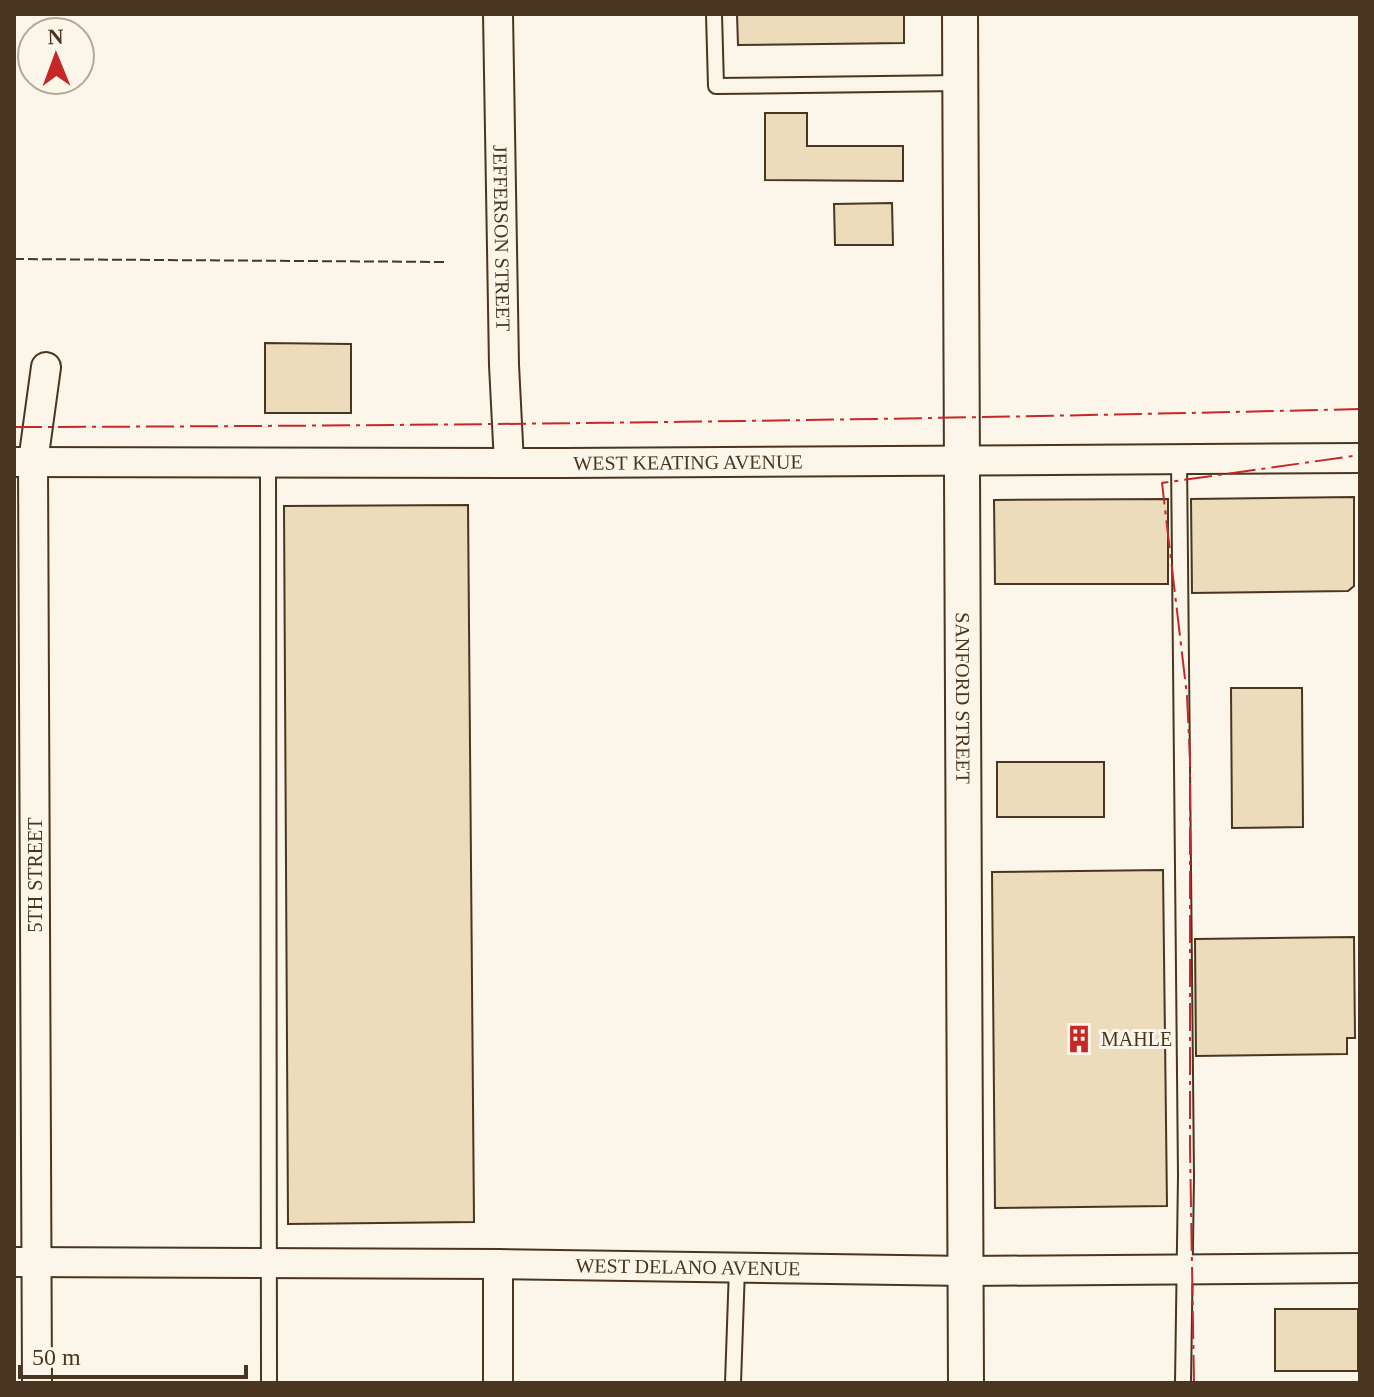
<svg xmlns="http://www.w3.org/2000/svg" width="1374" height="1397" viewBox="0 0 1374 1397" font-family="'Times New Roman',serif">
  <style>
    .building { fill: #ecdcbc; stroke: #4a3520; stroke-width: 2 }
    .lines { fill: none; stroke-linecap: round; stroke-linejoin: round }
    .service-casing { stroke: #4a3520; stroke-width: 18 }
    .minor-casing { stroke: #4a3520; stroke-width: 32 }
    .tertiary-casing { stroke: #4a3520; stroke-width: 38 }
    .service { stroke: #fbf6e9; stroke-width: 14 }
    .minor { stroke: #fbf6e9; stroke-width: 28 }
    .tertiary { stroke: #fbf6e9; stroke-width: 34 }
    .fence { stroke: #4a3520; stroke-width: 2; stroke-dasharray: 10 4; stroke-linecap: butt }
    .power { stroke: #c62828; stroke-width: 2; stroke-dasharray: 28 6 4 6; stroke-linecap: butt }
    .labels { text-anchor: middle; stroke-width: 6; stroke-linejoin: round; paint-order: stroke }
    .street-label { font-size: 20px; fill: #4a3520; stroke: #fbf6e9 }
    .poi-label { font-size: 20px; fill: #4a3520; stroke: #fbf6e9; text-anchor: start }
  </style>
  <rect width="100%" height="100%" fill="#fbf6e9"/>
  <path class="building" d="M737,14H904V43L738,45Z
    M765,113H807V146H903V181L765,180Z
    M892,203L893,245H835L834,204Z
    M265,343L351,344V413H265Z
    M1354,497V586L1348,591L1192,593L1191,499Z
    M1168,499V584H995L994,500Z
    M468,505L474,1222L288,1224L284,506Z
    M1231,688H1302L1303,827L1232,828Z
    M997,762H1104V817H997Z
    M1163,870L1167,1206L995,1208L992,872Z
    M1354,937L1355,1038H1347V1054L1196,1056L1195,939Z
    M1275,1309H1358V1371H1275Z"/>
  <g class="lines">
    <defs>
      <path id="service" d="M714,14L716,86L960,83
        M1179,459L1186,1176L1183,1383
        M268,462L269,1383
        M733,1383L737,1268"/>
      <g id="minor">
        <path id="s1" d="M498,14L504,365L509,463"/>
        <path id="s2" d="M14,462L565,463L1360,458"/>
        <path id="s3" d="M14,1262L498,1264L968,1271L1360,1268"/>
        <path d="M498,1264V1383"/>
        <path d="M37,1383L33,462L46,367"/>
      </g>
      <g id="tertiary">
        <path id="s4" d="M960,14L966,1383"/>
      </g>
    </defs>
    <use href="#service" class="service-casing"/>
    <use href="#minor" class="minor-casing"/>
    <use href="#tertiary" class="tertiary-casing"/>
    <use href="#service" class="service"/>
    <use href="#minor" class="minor"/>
    <use href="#tertiary" class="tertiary"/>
    <path class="fence" d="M14,259L448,262"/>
    <path class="power" d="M14,427C463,426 911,420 1360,409
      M1194,1383L1190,1147V758L1187,696L1162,483L1360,455"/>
  </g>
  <defs>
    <symbol id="building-bare" viewBox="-9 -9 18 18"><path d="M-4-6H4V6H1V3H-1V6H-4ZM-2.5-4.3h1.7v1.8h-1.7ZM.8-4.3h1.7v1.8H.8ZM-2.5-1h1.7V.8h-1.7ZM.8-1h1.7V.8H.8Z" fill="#c62828" stroke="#fbf6e9" stroke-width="2.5" paint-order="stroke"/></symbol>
  </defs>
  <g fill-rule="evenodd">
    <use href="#building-bare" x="1059" y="1019" width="40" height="40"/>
  </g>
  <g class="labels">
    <g class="street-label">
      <text dy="7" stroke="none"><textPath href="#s1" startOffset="224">JEFFERSON STREET</textPath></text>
      <text dy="7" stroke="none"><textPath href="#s2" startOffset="674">WEST KEATING AVENUE</textPath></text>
      <text dy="7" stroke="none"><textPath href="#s4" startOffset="684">SANFORD STREET</textPath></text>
      <text transform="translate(35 875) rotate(-90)" y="7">5TH STREET</text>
      <text dy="7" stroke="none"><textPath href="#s3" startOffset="674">WEST DELANO AVENUE</textPath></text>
    </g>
    <g class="poi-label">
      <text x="1101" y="1046">MAHLE</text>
    </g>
  </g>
  <rect width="1374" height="1397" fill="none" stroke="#4a3520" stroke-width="32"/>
  <g transform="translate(56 56) rotate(359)"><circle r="38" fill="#fbf6e9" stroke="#b4a999" stroke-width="2"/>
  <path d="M0-6L14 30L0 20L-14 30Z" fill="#c62828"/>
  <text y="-12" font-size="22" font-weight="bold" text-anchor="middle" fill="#4a3520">N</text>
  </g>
  <path d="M20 1365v12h226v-12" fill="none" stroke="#4a3520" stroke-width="4"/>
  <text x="32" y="1365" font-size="24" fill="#4a3520" stroke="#fbf6e9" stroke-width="6" paint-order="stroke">50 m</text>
</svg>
